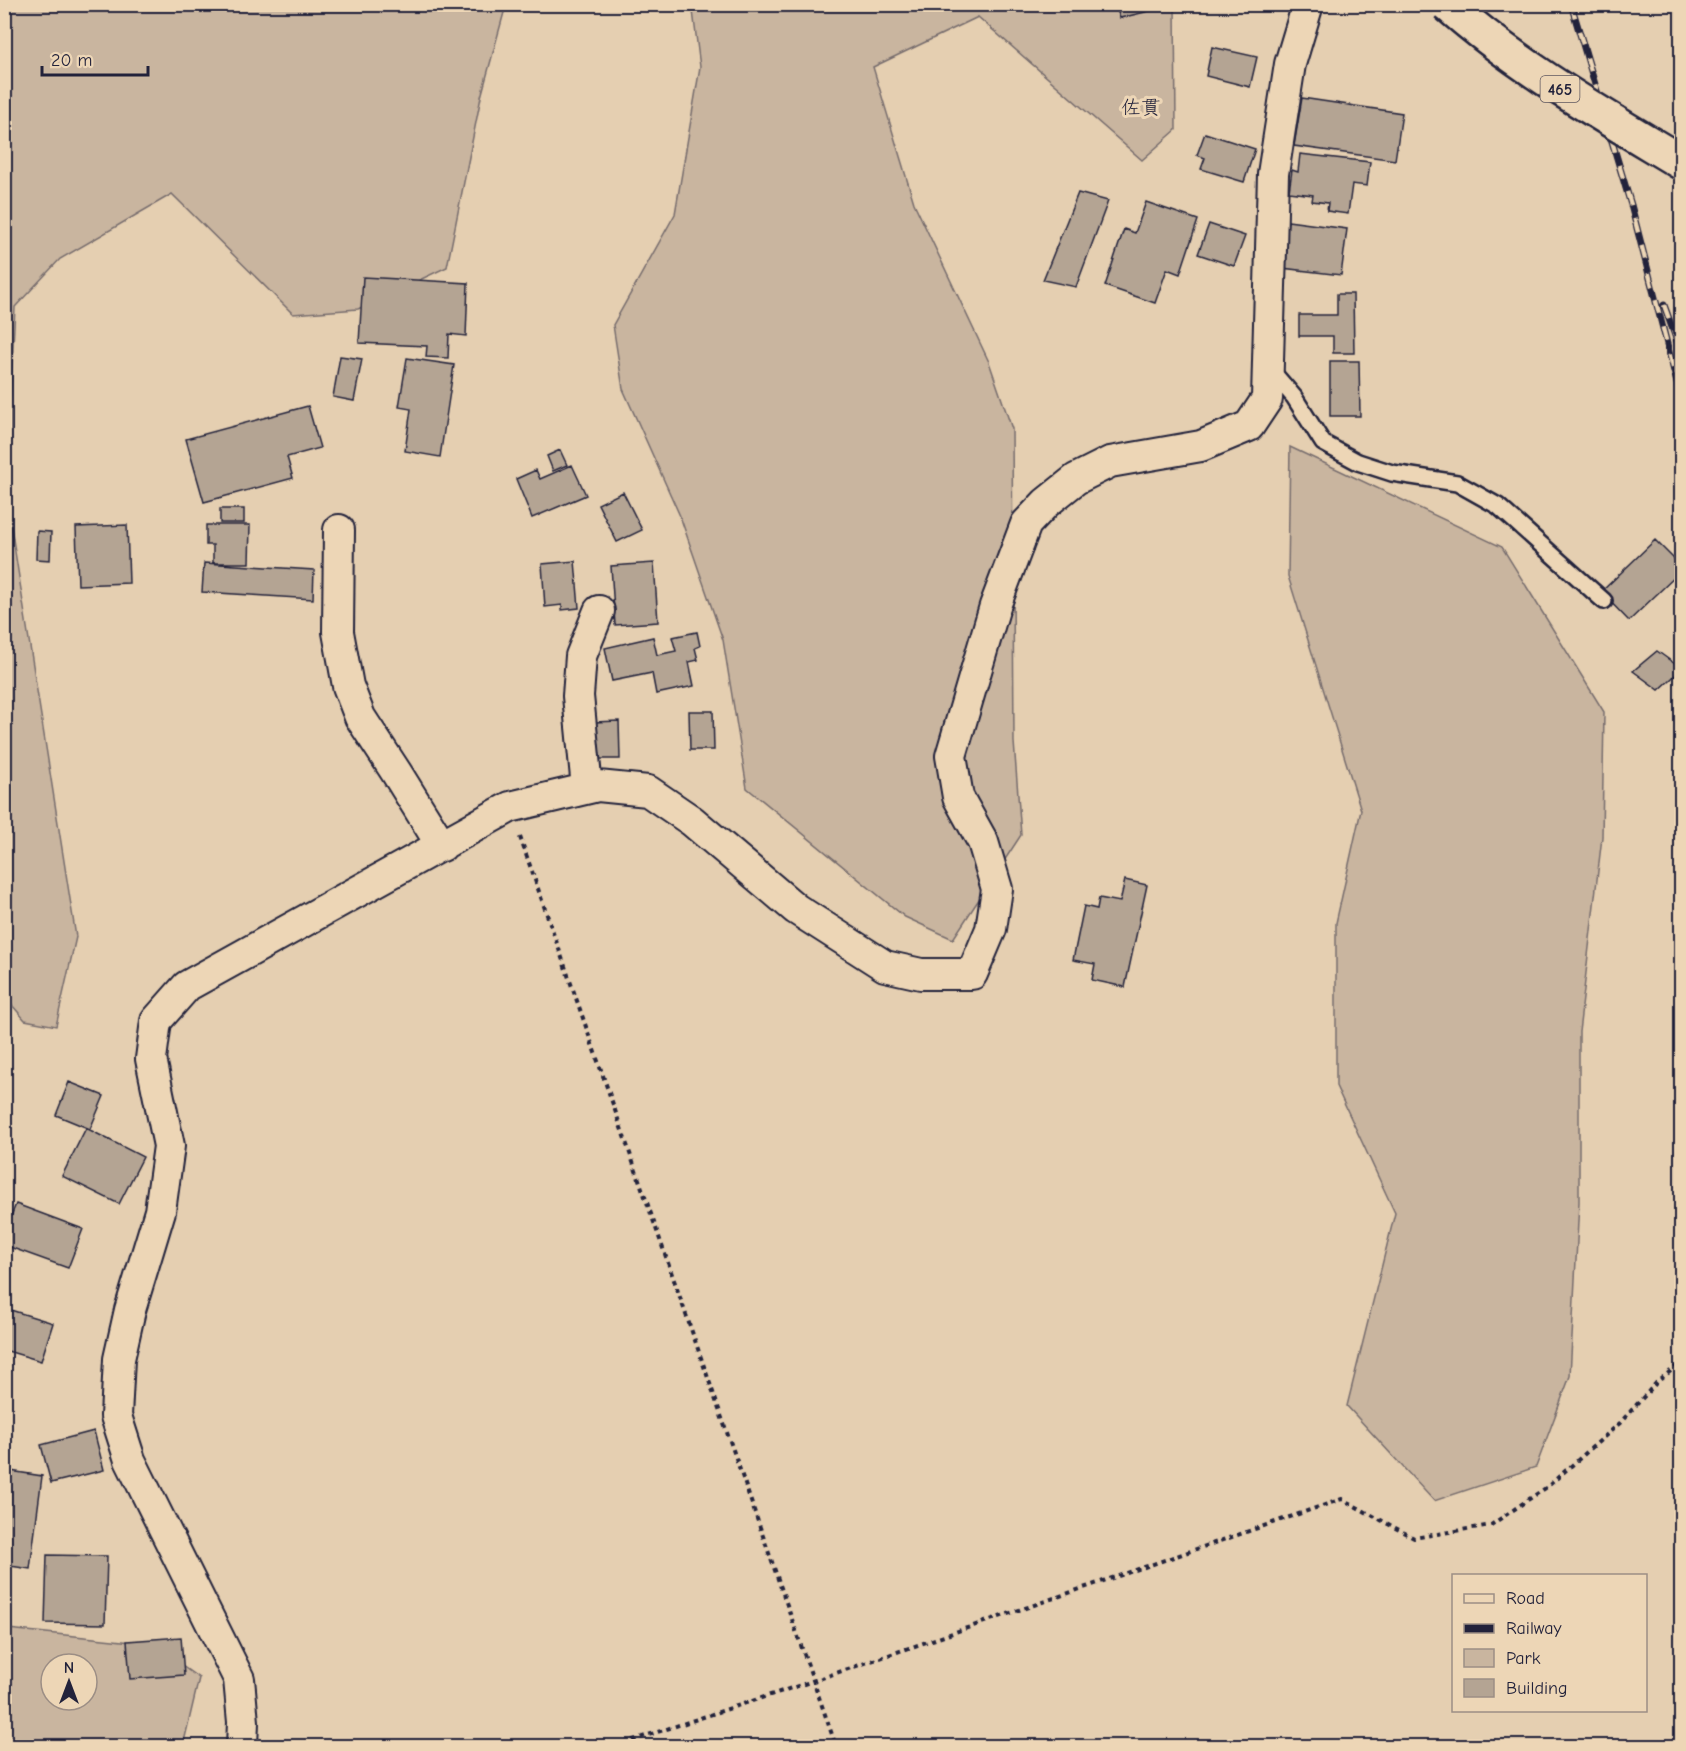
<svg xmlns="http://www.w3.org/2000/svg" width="1686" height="1751" viewBox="0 0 1686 1751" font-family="'Comic Neue','Klee One',sans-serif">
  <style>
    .green { fill: #c9b59f; stroke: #766c6d; stroke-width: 1.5; fill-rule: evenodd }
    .building { fill: #b4a493; stroke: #22223b; stroke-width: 1.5 }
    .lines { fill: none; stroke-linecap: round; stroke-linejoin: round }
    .service-casing { stroke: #22223b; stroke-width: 20 }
    .minor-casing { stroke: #22223b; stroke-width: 34 }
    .path { stroke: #22223b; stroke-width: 4; stroke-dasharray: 4.5 4.5; stroke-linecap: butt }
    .service { stroke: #edd6b6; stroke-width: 15 }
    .minor { stroke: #edd6b6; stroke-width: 30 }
    .rail-casing { stroke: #22223b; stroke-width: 7 }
    .rail { stroke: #edd6b6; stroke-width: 4.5; stroke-dasharray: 14; stroke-linecap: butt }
    .trunk-bridge-casing { stroke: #22223b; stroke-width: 38; stroke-linecap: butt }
    .trunk-bridge { stroke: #edd6b6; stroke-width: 33 }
    .labels { text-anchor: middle; stroke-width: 6; stroke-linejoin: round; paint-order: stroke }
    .shield { fill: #edd6b6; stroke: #5f5860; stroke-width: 1.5 }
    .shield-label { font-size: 16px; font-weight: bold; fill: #22223b }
    .neighbourhood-label { font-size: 20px; fill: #22223b; stroke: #edd6b6 }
  </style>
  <rect width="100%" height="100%" fill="#e5cfb1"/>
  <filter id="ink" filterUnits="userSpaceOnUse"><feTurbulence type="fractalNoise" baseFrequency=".0167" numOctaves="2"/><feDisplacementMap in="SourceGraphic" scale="12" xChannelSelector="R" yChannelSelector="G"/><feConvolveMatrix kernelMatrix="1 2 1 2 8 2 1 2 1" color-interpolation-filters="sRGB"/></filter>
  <g filter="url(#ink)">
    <path class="green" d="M5,5H506L481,97L447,267L358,309L293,314L172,194L60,259L15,307L10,407V520L76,937L56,1026L25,1020L5,997Z
      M613,5H1175L1176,130L1142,160L978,17L873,67L914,203L989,362L1012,429L1014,742L1021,835L953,939L905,917L747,788L723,640L680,516L623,389L613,325L675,214L700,67L693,11Z
      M1290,447L1502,547L1604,712L1602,837L1579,1032V1202L1570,1376L1536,1467L1434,1501L1347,1406L1395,1213L1336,1086V923L1361,810L1288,576Z
      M4,1624L8,1629L151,1644L199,1678L183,1746H5ZM51,1664H87V1700H51Z"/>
    <path class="building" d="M1115,4H1156L1158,9L1120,18Z
      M1212,47L1257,57L1250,87L1206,76Z
      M1302,98L1402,113L1395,160L1294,146Z
      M1205,133L1255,149L1244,182L1201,169L1205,158L1197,155Z
      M1300,154L1370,162L1367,186L1352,184L1348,214L1327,211L1328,203L1312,201L1313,195L1289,192L1292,170L1298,172Z
      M1078,193L1108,201L1076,287L1043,280Z
      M1146,202L1198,220L1180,274L1167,269L1155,303L1105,286L1124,229L1135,233Z
      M1288,221L1347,229L1341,275L1282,268Z
      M1209,224L1245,236L1234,266L1198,254Z
      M363,277L468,283L466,336L449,334L448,358L426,357L427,346L359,343Z
      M1337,294H1353L1354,353H1333V336H1299V315H1337Z
      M340,356L362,359L354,401L333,397Z
      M407,358L454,365L440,457L405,451L411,409L399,407Z
      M1330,361H1359L1360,416H1330Z
      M308,406L320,448L287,457L293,478L204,502L186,439Z
      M560,450L567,465L553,471L547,456Z
      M572,465L586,495L532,518L516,479L536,470L540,479Z
      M623,492L642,530L617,542L598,504Z
      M220,509H244V523H220Z
      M127,525L129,583L78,585L76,527Z
      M206,525H250L249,563H213V545H206Z
      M37,531L51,532L50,560L36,559Z
      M1655,540L1682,567V570L1629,621L1601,592Z
      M575,561L579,608L562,610V605L545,607L542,564Z
      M204,563L314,570L313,599L202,592Z
      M654,563L658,622L615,625L611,566Z
      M697,632L700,646L695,648L698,660L689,662L694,686L656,694L652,673L612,681L605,648L653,637L657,655L676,651L672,637Z
      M1657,651L1682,669L1659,690L1633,671Z
      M689,711H713L714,750H690Z
      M619,721L620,759H595L594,722Z
      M1125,880L1147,885L1125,987L1092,980L1095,964L1073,960L1084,906L1097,909L1099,898L1120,902Z
      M69,1082L104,1096L90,1129L56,1115Z
      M86,1128L143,1157L119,1204L62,1176Z
      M16,1204L83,1229L68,1268L4,1245V1233Z
      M4,1308L53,1323L41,1361L4,1350Z
      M94,1431L104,1470L51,1483L41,1445Z
      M4,1470L42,1476L30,1569L4,1565Z
      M47,1555L107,1556L105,1624L45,1623Z
      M181,1637L184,1675L130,1679L127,1641Z"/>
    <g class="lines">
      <defs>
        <path id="service" d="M1270,369L1294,397L1323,443L1358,462L1392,473L1457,483L1498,506L1604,601"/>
        <path id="minor" d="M339,530L338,632L348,686L360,717L396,772L442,846
          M587,788L578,696L581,656L599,611
          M242,1746L243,1722L239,1679L130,1460L116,1416L119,1359L130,1310L160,1211L169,1146L151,1059L156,1021L187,986L510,807L598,786L648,791L692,821L796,909L885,966L921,974H972L991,929L997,889L983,842L958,797L951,756L995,606L1026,524L1046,503L1076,479L1110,462L1201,446L1249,426L1267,399L1273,174L1290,64L1308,4"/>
      </defs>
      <use href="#service" class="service-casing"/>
      <use href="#minor" class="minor-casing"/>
      <path class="path" d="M520,837L836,1746
        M615,1746L813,1681L1342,1499L1414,1538L1491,1525L1547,1487L1620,1423L1657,1382L1682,1362"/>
      <use href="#service" class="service"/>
      <use href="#minor" class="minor"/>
      <defs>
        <path id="rail" d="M1571,4L1631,205L1682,402
          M1664,305L1682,355"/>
      </defs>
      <use href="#rail" class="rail-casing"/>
      <use href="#rail" class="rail"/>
      <defs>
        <path id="trunk-bridge" d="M1447,4C1518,67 1601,114 1682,163"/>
      </defs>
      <use href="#trunk-bridge" class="trunk-bridge-casing"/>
      <use href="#trunk-bridge" class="trunk-bridge"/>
    </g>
  </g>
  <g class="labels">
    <rect class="shield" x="1540.5" y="76" width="39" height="26" rx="4.5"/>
    <g class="shield-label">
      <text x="1560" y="95">465</text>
    </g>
    <g class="neighbourhood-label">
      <text x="1141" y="114">佐貫</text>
    </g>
  </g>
  <rect width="1686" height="1751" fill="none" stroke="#edd6b6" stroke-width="24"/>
  <rect x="12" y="12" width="1662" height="1727" fill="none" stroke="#22223b" stroke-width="2" filter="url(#ink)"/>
  <rect x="1452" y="1574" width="195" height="138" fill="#edd6b6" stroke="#9c8e85" stroke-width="1.5"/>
  <rect x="1464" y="1594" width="30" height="9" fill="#edd6b6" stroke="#9c8e85" stroke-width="1.5"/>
  <text x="1506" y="1604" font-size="18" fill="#22223b">Road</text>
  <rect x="1464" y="1624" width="30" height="9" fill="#22223b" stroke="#9c8e85" stroke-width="1.5"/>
  <text x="1506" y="1634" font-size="18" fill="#22223b">Railway</text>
  <rect x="1464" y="1649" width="30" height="18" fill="#c9b59f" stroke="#9c8e85" stroke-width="1.5"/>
  <text x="1506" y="1664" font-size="18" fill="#22223b">Park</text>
  <rect x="1464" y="1679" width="30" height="18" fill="#b4a493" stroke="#9c8e85" stroke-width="1.5"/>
  <text x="1506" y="1694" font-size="18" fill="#22223b">Building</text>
  <g transform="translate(69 1682)"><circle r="28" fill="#edd6b6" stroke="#9c8e85" stroke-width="1.5"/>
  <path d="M0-4.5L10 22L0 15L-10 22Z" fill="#22223b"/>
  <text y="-9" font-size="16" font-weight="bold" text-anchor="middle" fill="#22223b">N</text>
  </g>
  <path d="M42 66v9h106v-9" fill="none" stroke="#22223b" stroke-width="3"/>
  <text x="51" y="66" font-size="18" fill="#22223b" stroke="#edd6b6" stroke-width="4.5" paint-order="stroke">20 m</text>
</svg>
